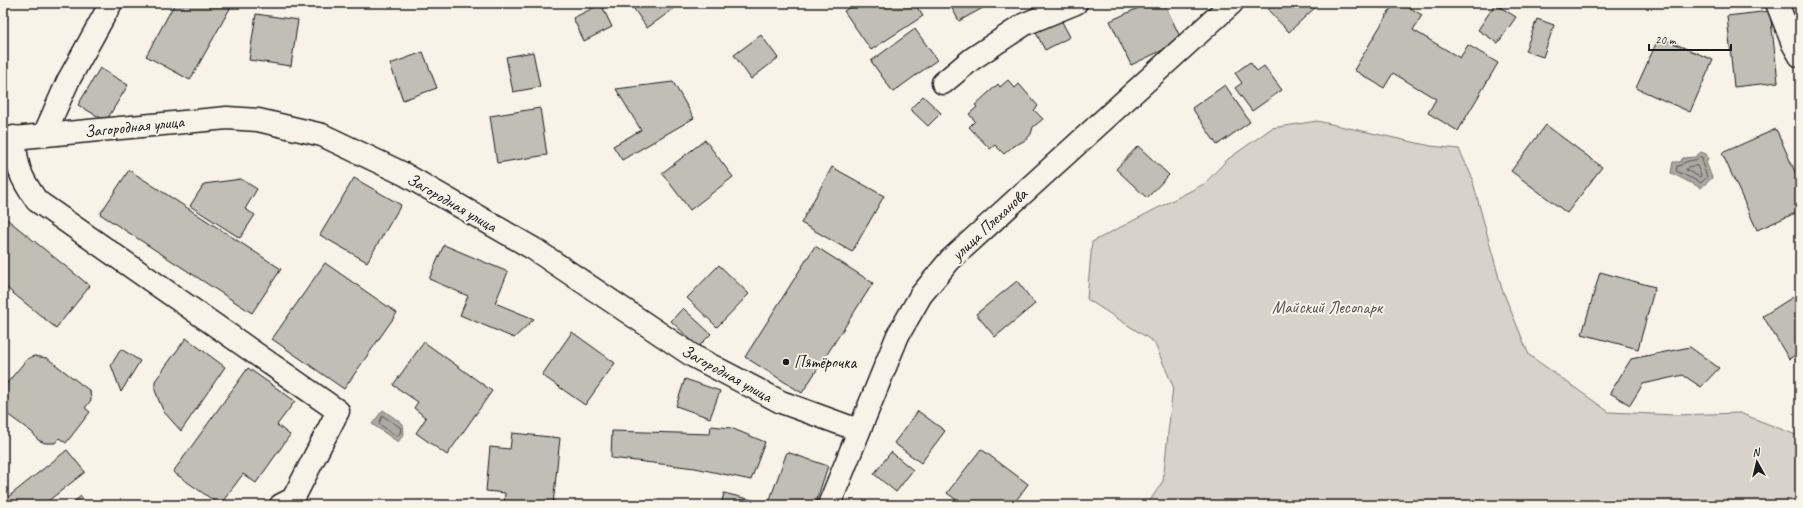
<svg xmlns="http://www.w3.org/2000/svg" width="1803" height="508" viewBox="0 0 1803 508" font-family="Caveat,sans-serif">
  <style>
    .green { fill: #d7d3cb; stroke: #7a7874 }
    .water { fill: #aca9a2; stroke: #72716c }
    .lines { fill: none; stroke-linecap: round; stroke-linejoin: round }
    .shore { stroke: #565452; stroke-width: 1 }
    .building { fill: #c0beb5; stroke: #1c1c1c }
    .minor-casing { stroke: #1c1c1c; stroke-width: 25 }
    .minor { stroke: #f7f3e8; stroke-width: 22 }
    .poi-dot { fill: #1c1c1c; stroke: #f7f3e8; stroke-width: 1.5 }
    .labels { text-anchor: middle; stroke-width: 4; stroke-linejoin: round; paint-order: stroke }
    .street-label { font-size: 17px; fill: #1c1c1c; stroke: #f7f3e8 }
    .park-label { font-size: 17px; fill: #545351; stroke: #f7f3e8 }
    .poi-label { font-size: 17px; fill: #1c1c1c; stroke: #f7f3e8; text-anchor: start }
  </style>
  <rect width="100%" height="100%" fill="#f7f3e8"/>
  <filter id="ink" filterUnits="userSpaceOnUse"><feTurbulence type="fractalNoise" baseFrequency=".025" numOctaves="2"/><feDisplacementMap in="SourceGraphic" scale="8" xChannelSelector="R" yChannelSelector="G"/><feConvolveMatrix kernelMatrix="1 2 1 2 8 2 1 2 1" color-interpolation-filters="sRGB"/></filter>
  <g filter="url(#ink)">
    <path class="green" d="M1317,121L1431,146L1459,149L1471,175L1502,289L1529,355L1609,412L1675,415L1740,413L1796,435L1800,438V505H1147L1163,481L1173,386L1154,342L1087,299L1092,242L1204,184L1228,159L1272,128Z"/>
    <path class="water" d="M1701,152L1706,154L1708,158L1706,162L1712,178L1701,188L1671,173L1673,162H1680L1683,158L1695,157Z
      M383,410L403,424L404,434L398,442L372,424Z"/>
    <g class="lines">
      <path class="shore" d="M1700,157L1703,158L1702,163L1707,177L1701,183L1676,171L1677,166C1682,166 1682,163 1686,162C1692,159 1695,162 1700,157Z
        M1697,166L1701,175L1700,177L1686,170L1688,167Z
        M383,416L400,427L401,431L398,436H396L379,424Z"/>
    </g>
    <path class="building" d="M175,3H233L190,80L146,56Z
      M630,3H682L647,28Z
      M856,3H914L923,16L871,50L844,11Z
      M949,3H992L959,21Z
      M1149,3H1164L1182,41L1131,65L1110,21Z
      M1275,3H1320L1289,32L1268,10Z
      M1394,3H1402L1422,15L1413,30L1460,58L1468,45L1498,63L1458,131L1428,113L1436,99L1393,73L1384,88L1354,70Z
      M601,4L612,27L584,41L573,18Z
      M1495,4L1516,17L1498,43L1478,30Z
      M1770,11L1778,82L1734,87L1727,16Z
      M256,14L298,20L291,66L249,60Z
      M1060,18L1070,37L1045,50L1035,31Z
      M1537,19L1554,25L1543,57L1525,51Z
      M915,29L937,60L893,92L871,61Z
      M761,35L778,58L751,79L734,55Z
      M1659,37L1713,60L1690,112L1636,88Z
      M423,52L437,88L403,100L390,64Z
      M533,52L540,87L513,92L506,57Z
      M1250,62L1257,71L1264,66L1282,90L1252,111L1235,88L1242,83L1235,73Z
      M100,68L128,85L106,121L78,105Z
      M1008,80L1015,88L1019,84L1038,106L1034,110L1043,119L1033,127L1031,134L1027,139L1020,143L1013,146L1004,154L995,145L990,149L969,127L975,121L969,114L977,107L975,105L998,84L1000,87Z
      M673,82L694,118L622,160L613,146L641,130L616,89Z
      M1225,85L1250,122L1217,145L1192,108Z
      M923,96L941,113L928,126L910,109Z
      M540,108L547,155L497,163L490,116Z
      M1546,125L1602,167L1567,213L1511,171Z
      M1776,129L1800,183V211L1757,230L1722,153Z
      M705,140L733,177L690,210L662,173Z
      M1138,146L1169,175L1147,198L1116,169Z
      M832,167L884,196L852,252L801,223Z
      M129,170L281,269L252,313L100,214Z
      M354,178L401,205L367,262L320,235Z
      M241,179L257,189L245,209L255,215L240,238L190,206L204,184Z
      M3,216L90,286L56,328L3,285Z
      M444,245L508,272L495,303L534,319L514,338L460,315L468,296L429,279Z
      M815,246L873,283L802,393L745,357Z
      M325,263L397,313L344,389L272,339Z
      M719,265L749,294L717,327L687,298Z
      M1600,272L1655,287L1638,349L1582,334Z
      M1017,281L1035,304L995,337L976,314Z
      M1793,297L1796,301L1800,299V352L1789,359L1763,316Z
      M683,308L711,334L698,347L671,321Z
      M572,332L615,363L585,405L542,375Z
      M186,338L225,367L181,431L164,412L159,401L155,390V381Z
      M424,342L492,391L447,455L416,433L426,418L414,408L418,402L393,385Z
      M1690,347L1719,368L1701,387L1683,375L1643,384L1630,405L1610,393L1631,359Z
      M121,349L140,361L121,392L111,365Z
      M34,356L47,358L90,391L91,400L85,408L90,412L66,443L59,438L55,443H45L38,440L33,433L3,411V388L27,359Z
      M248,368L295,401L277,425L290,435L256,483L243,474L220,505L173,472Z
      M685,379L720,391L710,418L676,406Z
      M918,411L945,431L921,463L894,443Z
      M711,426L731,428L765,442L751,480L695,468L611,458L612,431L710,434Z
      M512,433L560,438L553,505H504L505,493L486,491L490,447L510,449Z
      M981,449L1028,484L1013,505H963L947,493Z
      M67,450L85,472L43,505H3V501Z
      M787,452L828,466L815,505H778L769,502Z
      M891,452L913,470L896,492L874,474Z
      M724,493L764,503L763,505H721Z
      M81,496L86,505H70Z"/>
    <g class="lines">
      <defs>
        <path id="minor" d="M1777,3L1793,44L1800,56
          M943,83L972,59L1025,24L1076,3
          M44,135L68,81L111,3
          M14,137C17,167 19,176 37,201L338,411L293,499L281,505
          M3,139L227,118L258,120L322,135L404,174L534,249L693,356L781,402L858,430
          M829,505L898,335L921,295L950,260L1232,3"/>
      </defs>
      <use href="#minor" class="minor-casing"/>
      <use href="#minor" class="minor"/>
    </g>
  </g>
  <circle class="poi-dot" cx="786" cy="362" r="4"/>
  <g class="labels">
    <g class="street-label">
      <text transform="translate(134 126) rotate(-6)" y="6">Загородная улица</text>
      <text transform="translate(452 202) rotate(30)" y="6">Загородная улица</text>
      <text transform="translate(989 224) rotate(-43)" y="6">улица Плеханова</text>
      <text transform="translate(727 373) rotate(29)" y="6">Загородная улица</text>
    </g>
    <g class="park-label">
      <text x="1327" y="313">Майский Лесопарк</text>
    </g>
    <g class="poi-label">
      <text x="794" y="368">Пятёрочка</text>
    </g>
  </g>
  <rect width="1803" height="508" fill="none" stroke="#f7f3e8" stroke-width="16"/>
  <rect x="8" y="8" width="1787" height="492" fill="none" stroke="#1c1c1c" stroke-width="1.5" filter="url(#ink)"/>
  <g transform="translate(1757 462) rotate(352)" stroke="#f7f3e8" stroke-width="3" paint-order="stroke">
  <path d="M0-3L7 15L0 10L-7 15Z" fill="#1c1c1c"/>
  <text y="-6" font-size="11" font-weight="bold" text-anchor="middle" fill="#1c1c1c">N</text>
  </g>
  <path d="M1649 44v6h82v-6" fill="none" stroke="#1c1c1c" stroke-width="2"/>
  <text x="1655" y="44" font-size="12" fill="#1c1c1c" stroke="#f7f3e8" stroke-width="3" paint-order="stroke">20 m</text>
</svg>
